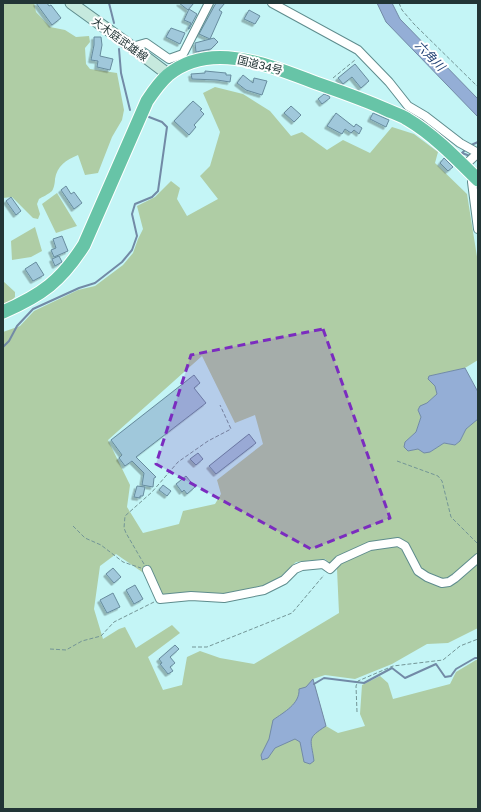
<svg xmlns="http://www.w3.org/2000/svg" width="481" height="812" viewBox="0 0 481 812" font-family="'Golos Text','Noto Sans JP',sans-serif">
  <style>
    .green { fill: #afcda5; fill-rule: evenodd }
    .water { fill: #94aed6; stroke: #728aa6 }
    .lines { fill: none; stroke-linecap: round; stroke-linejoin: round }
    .stream { stroke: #728aa6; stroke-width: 2 }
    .building { fill: #a0c8db; stroke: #678c9e; filter: url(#shadow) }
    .minor-casing { stroke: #5e8c8d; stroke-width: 10 }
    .secondary-casing { stroke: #5e8c8d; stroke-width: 13 }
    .trunk-casing { stroke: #fff; stroke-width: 15 }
    .path { stroke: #739596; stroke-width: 1; stroke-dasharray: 4 2; stroke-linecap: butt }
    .minor { stroke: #fff; stroke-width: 8 }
    .secondary { stroke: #c6e9de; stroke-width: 11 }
    .trunk { stroke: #67c4a7; stroke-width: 13 }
    .marked { fill: #7b2cbf; fill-opacity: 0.2; stroke: #7b2cbf; stroke-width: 3; stroke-dasharray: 8 5; stroke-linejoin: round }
    .labels { text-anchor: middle; stroke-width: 4; stroke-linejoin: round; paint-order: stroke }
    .street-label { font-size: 11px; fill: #223536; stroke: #fff }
    .water-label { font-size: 12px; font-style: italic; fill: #224275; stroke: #fff }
  </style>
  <defs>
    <filter id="shadow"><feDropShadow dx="-2.5" dy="2.5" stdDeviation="0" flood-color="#0004"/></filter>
  </defs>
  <rect width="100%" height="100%" fill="#c4f5f6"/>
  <path class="green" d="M3,3H34L36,12L50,27L65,30L76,37L89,36L90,42L85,48L86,64L90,69L117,73L124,110L122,120L112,137L98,173L85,175L78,155C66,160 57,166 55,179C55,182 54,188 52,191C49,194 42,197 39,199L37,204L40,214L38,219L33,218L12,197L3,198Z
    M215,87L243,94L270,111L291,136L302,132L327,150L343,140L370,153L392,127L414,134L438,152L435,163L467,194L478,263V360L465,368L429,376L428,379L435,386L437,394L427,403L418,410L421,417L416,432L405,442L408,451L418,449L430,452L444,443L455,445L460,441L466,429L478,419V628L448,643L427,644L392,664L355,679L325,675L313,679L326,726L338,733L365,726L360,714L362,685L380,676L388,683L393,699L450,684L456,672L476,660H478V809H3V332L20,326L34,311L78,290L95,286L123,265L133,253L138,239L143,229L137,206L155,197L171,181L180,188L177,199L187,216L218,199L200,176L210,166L220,132L203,93ZM202,356L235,423L255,415L263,444L217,480L221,494L215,504L183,511L179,524L143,533L127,507L130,485L108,440ZM116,554L145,574L155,595L226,594L274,583L296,562L325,559L337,569L339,613L254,664L220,658L200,651L187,657L182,685L163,690L148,657L180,633L172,625L136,648L125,627L119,629L103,639L94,609L100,566Z
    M57,193L77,226L56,233L42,204Z
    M35,227L42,251L31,257L12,260L11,241Z
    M3,281L15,292V297L11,301L3,304Z"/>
  <path class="water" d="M377,3H392L400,19L478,99V117L386,22Z
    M465,368L478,392V419L466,429L460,441L455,445L444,443L430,452L424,453L418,449L408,451L404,447L405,442L416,432L421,417L418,410L420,406L427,403L437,394L435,386L428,379L429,376Z
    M313,679L326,726C306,739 311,738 314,761L310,764L304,762L300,742L295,739L275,748L268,758L262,760L261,755L269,739L273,720C284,712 300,704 299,689L306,687Z"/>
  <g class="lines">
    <path class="stream" d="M109,3L114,23
      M119,49L121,73L130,110
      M469,146L478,142
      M466,149L462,153L470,156
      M3,347L9,341L17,326L33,309L79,288L95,283L122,262L132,250L137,236L132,214L135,204L152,197L158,191L167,127L162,122L149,117
      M314,684L324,678L364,683L392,668L405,678L436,664L445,677L451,676L456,669L475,658H478"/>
  </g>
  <path class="building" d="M36,3H47L49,6L51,5L61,18L52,25Z
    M179,3H194L188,10Z
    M216,3H225L219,10L222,12L210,39L199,34Z
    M189,9L197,14L189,29H188L191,23L184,20Z
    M249,10L260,16L255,24L244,19Z
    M171,28L185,33L180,44L166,37Z
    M94,37H101L102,45L100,56L113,59L110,70L97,67L98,61L91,60L94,45Z
    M214,38L218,42L211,49L196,52L195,43Z
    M355,64L369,81L361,88L352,77L343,84L338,78Z
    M205,71L226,73V75H231L230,82L217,80L192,79L191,74L205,73Z
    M243,75L253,83L254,78L267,81L262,95L246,90L237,83Z
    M324,94L329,96L330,98L322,104L318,99Z
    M193,101L202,109L200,110L204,114L194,125L196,127L189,135L174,121Z
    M291,106L301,115L294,122L284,113Z
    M336,113L354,127L356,124L362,128L359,134L354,130L351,133L345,129L342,134L327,126Z
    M373,113L389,120L386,127L370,119Z
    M444,158L453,167L448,171L440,163Z
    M66,186L71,194L74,192L82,203L74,209L61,190Z
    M11,197L21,211L16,215L6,201Z
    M62,236L68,251L54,257L51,250L56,248L53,239Z
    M59,256L62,262L55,266L52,259Z
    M36,262L44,275L33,281L25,269Z
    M194,375L200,383L194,388L206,403L136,457L156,477L154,478L153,487L142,485L144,473L132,461L125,466L119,458L122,455L111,440Z
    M249,434L256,443L216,474L209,466Z
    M198,453L203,459L196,465L190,459Z
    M186,476L195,487L187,494L184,490L182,492L176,484Z
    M163,485L171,491L167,496L159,490Z
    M137,486L145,487L143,496H140V498L134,497Z
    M113,568L121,577L114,583L106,574Z
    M135,585L143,599L134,604L126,590Z
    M113,593L120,607L107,613L100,600Z
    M175,645L179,649L170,657L175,663L170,667L173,671L168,674L160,664L162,663L159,659Z"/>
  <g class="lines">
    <defs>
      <path id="minor" d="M272,3L358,50L389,82L408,106L425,116L460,143L478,153
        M132,47L146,43L169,59L183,54L209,3
        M464,166L478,153
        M474,176L472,182L478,229
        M147,570L160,599L191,596L224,598L264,590L284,580L295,569L302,566L323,564L330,569L339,560L370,546L398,542L405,546L418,571L427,577L442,583L449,582L455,578L478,558"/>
      <path id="secondary" d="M71,3L132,47L169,75"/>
      <path id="trunk" d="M3,312C42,295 61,281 84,245L147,101C153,92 160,82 168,75C212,39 273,67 319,84C342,92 365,100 387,110C394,113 401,115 407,119C434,135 456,158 478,180"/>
    </defs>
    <use href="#minor" class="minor-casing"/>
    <use href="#secondary" class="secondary-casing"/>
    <use href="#trunk" class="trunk-casing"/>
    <path class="path" d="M399,3L402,10L414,24L478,87
      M333,78L355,60
      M397,461L438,476L442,481L451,517L478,544
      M73,526L85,538L101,545L123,562L141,568
      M144,564L126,533L124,528L125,516L152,492L178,462L208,441L231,429L220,405
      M192,647H207L292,613L324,575
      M50,649L66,650L82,641L101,636L114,622L154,602
      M357,712L356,686L358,681L393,666L443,660L460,646L478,639"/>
    <use href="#minor" class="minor"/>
    <use href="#secondary" class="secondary"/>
    <use href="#trunk" class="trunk"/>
  </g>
  <path class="marked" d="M323,329L390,518L311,549L156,464L191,355Z"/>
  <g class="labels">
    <g class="street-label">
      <text transform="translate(120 39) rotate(36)" y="4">大木庭武雄線</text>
      <text transform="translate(260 65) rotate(14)" y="4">国道34号</text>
    </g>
    <g class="water-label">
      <text transform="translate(430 56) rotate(46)" y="4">六角川</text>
    </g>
  </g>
  <rect width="481" height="812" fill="none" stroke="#223536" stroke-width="8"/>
</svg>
